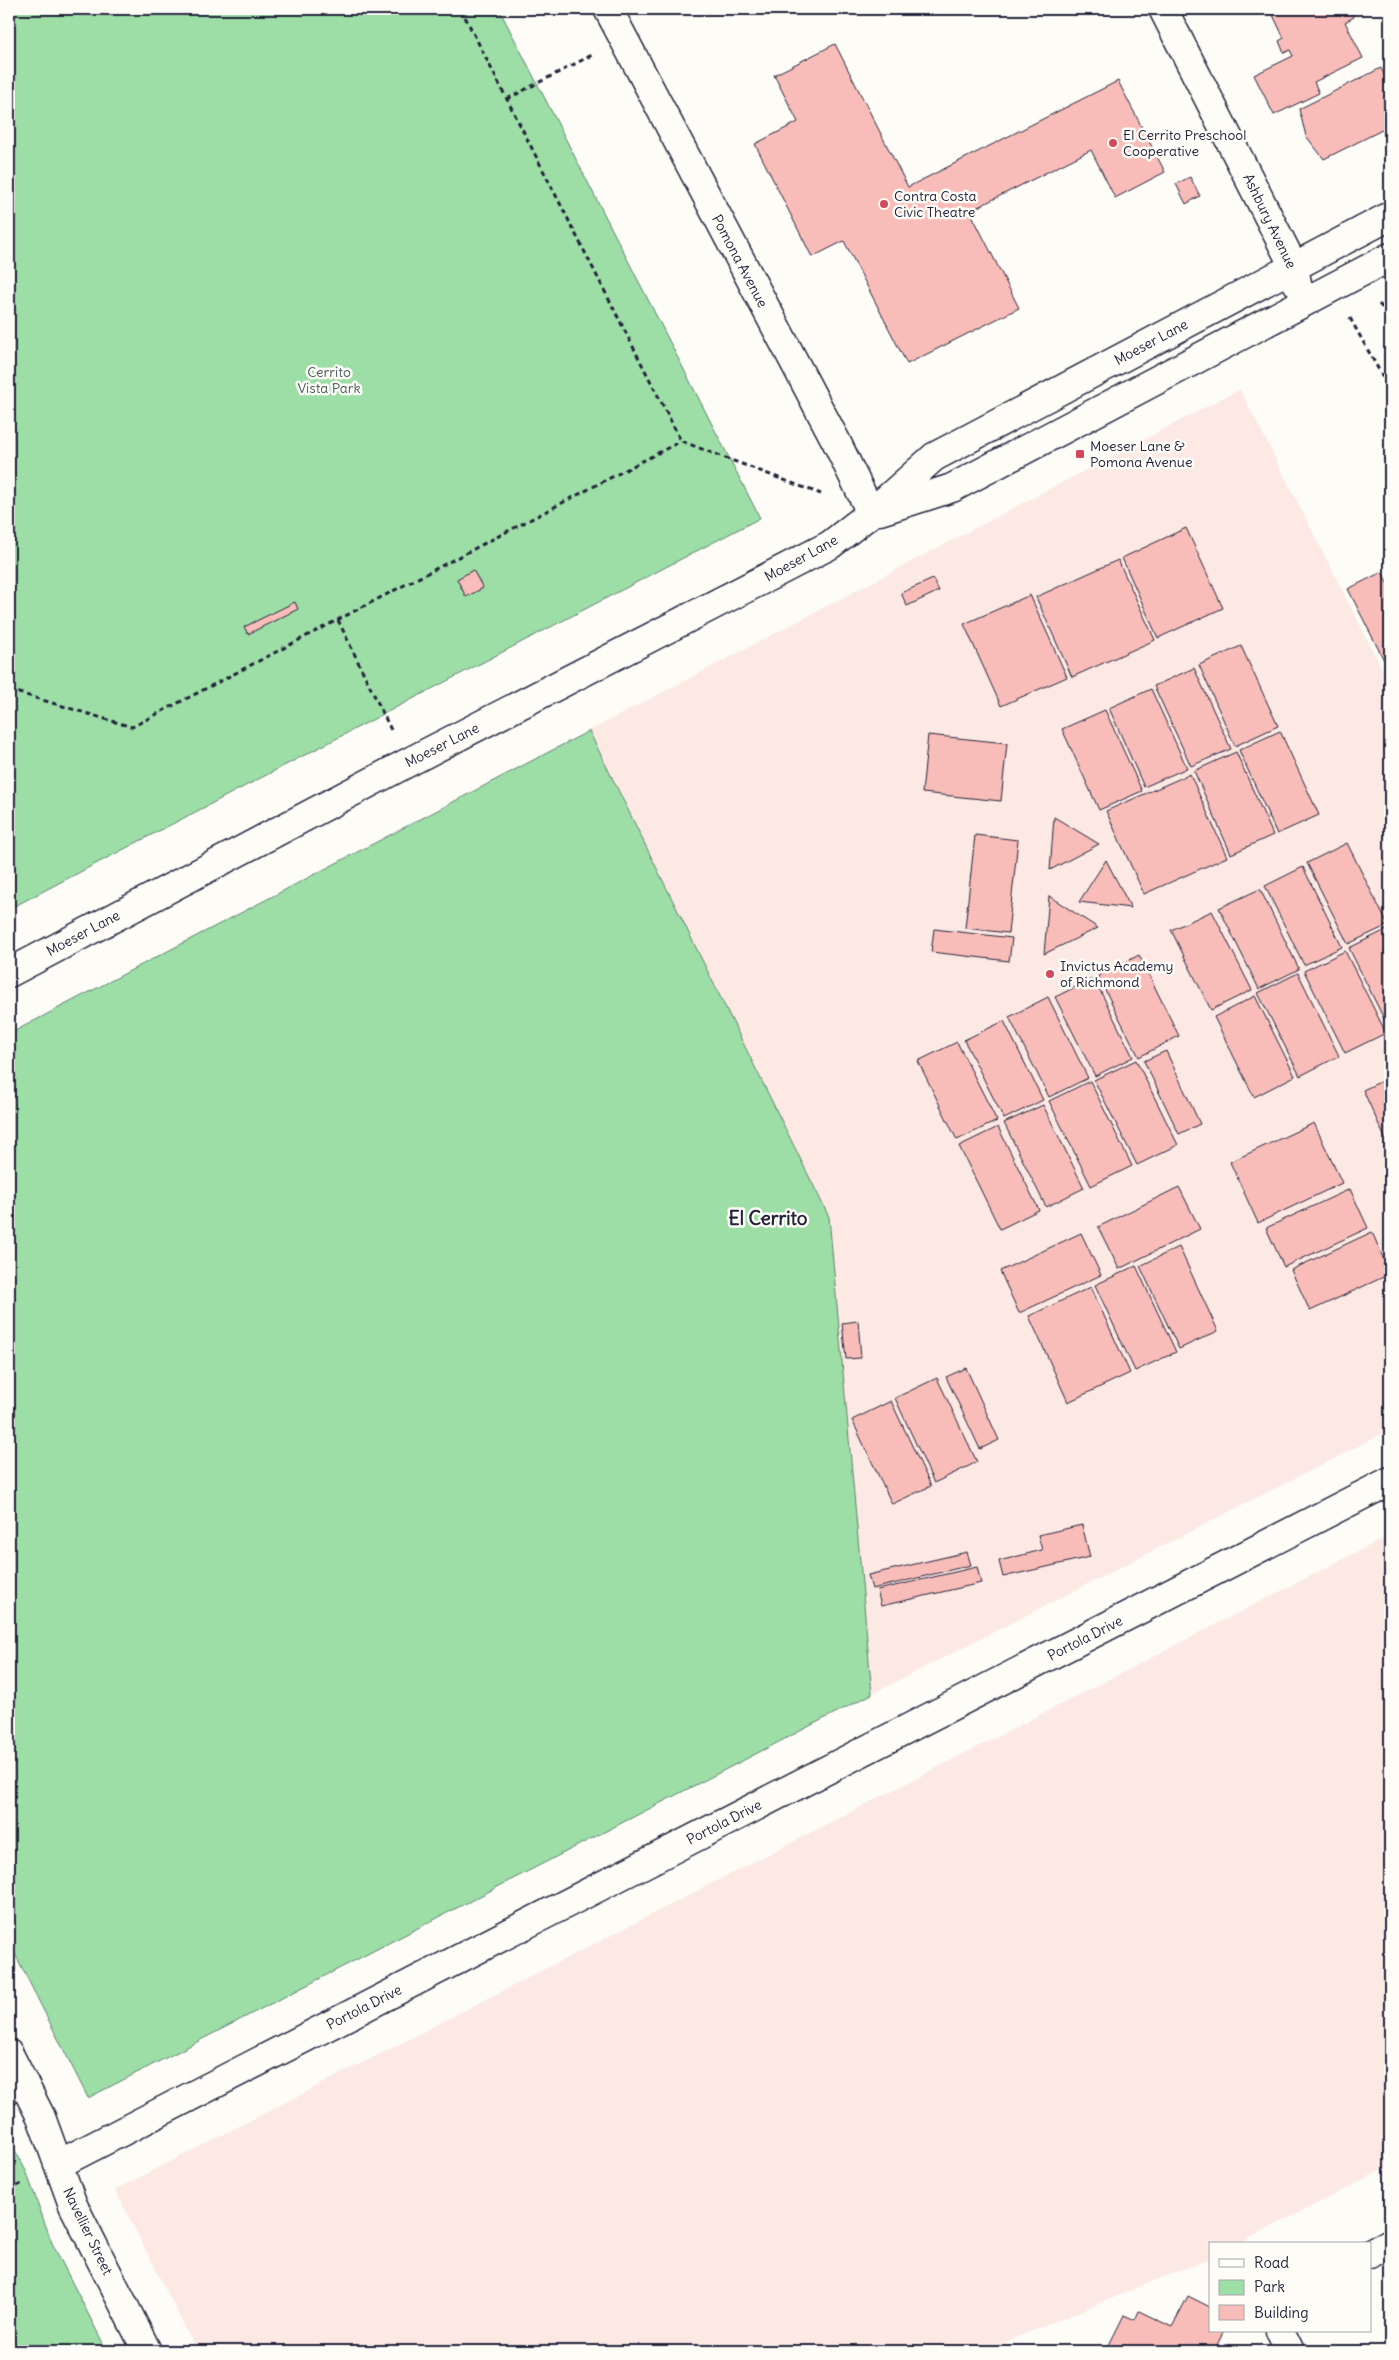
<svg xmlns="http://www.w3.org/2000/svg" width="1399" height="2360" viewBox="0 0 1399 2360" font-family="Delius,sans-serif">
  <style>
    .built { fill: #fce9e4 }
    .green { fill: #9ddea7; stroke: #608071 }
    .building { fill: #f9bdb9; stroke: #22223b }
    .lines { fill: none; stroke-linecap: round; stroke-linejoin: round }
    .minor-casing { stroke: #22223b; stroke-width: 31 }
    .path { stroke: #22223b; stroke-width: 3; stroke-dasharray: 5 4; stroke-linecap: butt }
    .minor { stroke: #fdfcf7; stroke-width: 28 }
    .poi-dot { fill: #d1495b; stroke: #fdfcf7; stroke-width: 2 }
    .labels { text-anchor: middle; stroke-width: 5; stroke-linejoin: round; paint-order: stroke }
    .poi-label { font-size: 14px; fill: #22223b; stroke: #fdfcf7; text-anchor: start }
    .street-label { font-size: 14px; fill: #22223b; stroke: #fdfcf7 }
    .park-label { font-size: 14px; fill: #475a5b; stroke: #fdfcf7 }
    .district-label { font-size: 19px; font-weight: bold; fill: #22223b; stroke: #fdfcf7 }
  </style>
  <rect width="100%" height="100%" fill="#fdfcf7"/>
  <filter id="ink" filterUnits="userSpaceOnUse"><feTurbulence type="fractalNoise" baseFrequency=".02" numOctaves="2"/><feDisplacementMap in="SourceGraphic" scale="10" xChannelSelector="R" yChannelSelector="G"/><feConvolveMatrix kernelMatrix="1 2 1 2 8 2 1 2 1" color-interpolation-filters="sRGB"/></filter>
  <g filter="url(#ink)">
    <path class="built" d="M1240,389L1390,684V1430L872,1694L829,1217L589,731Z
      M1390,1535V2166L1238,2244H1210V2258L993,2347L965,2351H197L115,2190Z"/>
    <path class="green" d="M9,9H499L760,518L9,909Z
      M589,731L829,1217L872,1694L88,2098L9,1942V1034Z
      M9,2139L26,2171L52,2243L107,2351H9Z"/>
    <path class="building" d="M1280,9H1350L1354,17L1345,22L1363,58L1314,82L1319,93L1274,115L1254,75L1293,56L1290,50L1284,53L1279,41L1284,38L1272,13Z
      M835,44L908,187L1118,81L1165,172L1115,198L1091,150L970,211L1019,308L907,364L844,241L812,257L755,144L798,122L774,75Z
      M1381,68L1390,86V126L1324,159L1306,136L1299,109Z
      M1190,177L1200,196L1186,204L1176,184Z
      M1186,528L1223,608L1158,638L1122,558Z
      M1118,560L1155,640L1072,677L1036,597Z
      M473,570L483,588L466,597L457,579Z
      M1382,572L1390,588V672L1348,589Z
      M933,579L939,591L907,606L901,593Z
      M1030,595L1067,677L1001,706L964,624Z
      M295,602L298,609L248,634L244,627Z
      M1241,646L1278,726L1235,746L1199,665Z
      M1194,668L1231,749L1191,766L1154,686Z
      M1151,689L1187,768L1144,787L1109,708Z
      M1105,710L1142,791L1099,810L1062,729Z
      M1280,731L1319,815L1277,834L1239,750Z
      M928,735L1007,743L1001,801L922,793Z
      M1236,752L1273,835L1231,854L1194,771Z
      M1190,774L1227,857L1144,894L1106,811Z
      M1054,817L1099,844L1050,870Z
      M975,835L1018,840L1008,933L965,928Z
      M1347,843L1388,925L1348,944L1307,863Z
      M1106,860L1131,908L1079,902Z
      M1303,867L1342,947L1304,965L1265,886Z
      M1260,889L1299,969L1259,989L1219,908Z
      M1049,896L1098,928L1044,954Z
      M1212,911L1252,990L1211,1010L1171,930Z
      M1390,928V1031L1349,948Z
      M934,929L1012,938L1009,961L931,952Z
      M1345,951L1386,1033L1345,1053L1304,971Z
      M1139,955L1179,1036L1139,1057L1098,976Z
      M1298,973L1339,1056L1300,1076L1258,993Z
      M1094,978L1133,1057L1095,1076L1055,997Z
      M1255,996L1295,1076L1254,1097L1214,1017Z
      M1048,997L1088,1078L1049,1097L1009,1017Z
      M1004,1021L1043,1100L1004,1119L964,1040Z
      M957,1042L997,1121L957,1140L918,1061Z
      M1166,1051L1200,1124L1179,1134L1144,1061Z
      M1136,1060L1178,1145L1137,1165L1094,1080Z
      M1090,1081L1132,1166L1091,1186L1049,1101Z
      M1382,1081L1390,1098V1149L1363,1090Z
      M1043,1105L1084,1188L1046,1207L1004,1123Z
      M1314,1123L1342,1183L1258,1223L1230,1162Z
      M998,1127L1039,1210L1000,1229L959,1146Z
      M1179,1187L1200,1229L1119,1269L1098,1227Z
      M1350,1189L1368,1228L1284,1267L1266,1228Z
      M1372,1232L1390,1274L1310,1311L1291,1270Z
      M1081,1233L1101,1275L1019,1313L1000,1271Z
      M1179,1247L1218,1331L1179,1349L1140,1266Z
      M1136,1266L1176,1352L1135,1371L1095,1285Z
      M1091,1287L1130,1373L1068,1402L1029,1316Z
      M858,1321L861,1358L846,1359L842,1323Z
      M966,1368L999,1440L980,1449L946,1377Z
      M937,1378L977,1462L934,1483L895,1398Z
      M891,1401L931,1486L892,1504L852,1420Z
      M1082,1525L1090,1557L1003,1577L999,1561L1042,1550L1038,1535Z
      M967,1552L971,1565L872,1589L868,1575Z
      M977,1567L981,1583L881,1606L877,1590Z
      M1188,2296L1210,2307V2331H1224L1214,2351H1106L1124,2315L1135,2320L1139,2311L1172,2327Z"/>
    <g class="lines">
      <defs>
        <path id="minor" d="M608,9L836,441L871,513
          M1163,9L1294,267L1297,283
          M880,511L952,488L1390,257
          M9,973L407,763L830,545L871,513L934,457L1390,216
          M9,2054L41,2117L73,2205L147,2351
          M59,2164L1390,1481
          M1370,2254L1390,2243
          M1280,2331L1290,2351"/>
      </defs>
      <use href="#minor" class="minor-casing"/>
      <path class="path" d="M461,9L681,441L821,494
        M507,99L592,55
        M1379,304L1390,316
        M1350,318L1390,390
        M338,620L391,730
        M9,690L132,727L681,441
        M9,2190L25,2182"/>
      <use href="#minor" class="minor"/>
    </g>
  </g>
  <g class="poi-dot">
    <circle cx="1113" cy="143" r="5"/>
    <circle cx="884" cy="204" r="5"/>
    <rect x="1075" y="449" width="10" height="10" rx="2.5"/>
    <circle cx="1050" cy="974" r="5"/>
  </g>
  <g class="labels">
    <g class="poi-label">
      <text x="1123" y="140">El Cerrito Preschool<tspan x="1123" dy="16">Cooperative</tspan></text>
      <text x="894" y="201">Contra Costa<tspan x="894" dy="16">Civic Theatre</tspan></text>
      <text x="1090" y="451">Moeser Lane &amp;<tspan x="1090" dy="16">Pomona Avenue</tspan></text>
      <text x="1060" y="971">Invictus Academy<tspan x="1060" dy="16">of Richmond</tspan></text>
    </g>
    <g class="street-label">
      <text transform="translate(1270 221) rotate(64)" y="5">Ashbury Avenue</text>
      <text transform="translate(740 261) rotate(62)" y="5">Pomona Avenue</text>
      <text transform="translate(1151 342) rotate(-28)" y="5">Moeser Lane</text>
      <text transform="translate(801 558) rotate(-29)" y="5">Moeser Lane</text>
      <text transform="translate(442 745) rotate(-27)" y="5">Moeser Lane</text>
      <text transform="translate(83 933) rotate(-28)" y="5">Moeser Lane</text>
      <text transform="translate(1085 1638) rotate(-27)" y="5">Portola Drive</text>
      <text transform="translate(724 1822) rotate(-27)" y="5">Portola Drive</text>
      <text transform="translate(364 2007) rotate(-27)" y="5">Portola Drive</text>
      <text transform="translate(88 2231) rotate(64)" y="5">Navellier Street</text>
    </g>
    <g class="park-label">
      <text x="329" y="377">Cerrito<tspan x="329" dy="16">Vista Park</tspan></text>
    </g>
    <g class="district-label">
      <text x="768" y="1225">El Cerrito</text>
    </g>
  </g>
  <rect width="1399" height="2360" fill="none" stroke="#fdfcf7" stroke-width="30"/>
  <rect x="15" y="15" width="1369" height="2330" fill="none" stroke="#22223b" stroke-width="2" filter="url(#ink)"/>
  <rect x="1209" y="2242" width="162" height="90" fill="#fdfcf7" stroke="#a5a5ac"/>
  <rect x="1219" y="2259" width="25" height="8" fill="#fdfcf7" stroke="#a5a5ac"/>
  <text x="1254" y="2268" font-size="15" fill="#22223b">Road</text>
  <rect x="1219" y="2280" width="25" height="15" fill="#9ddea7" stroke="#a5a5ac"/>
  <text x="1254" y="2292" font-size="15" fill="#22223b">Park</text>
  <rect x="1219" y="2305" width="25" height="15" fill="#f9bdb9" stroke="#a5a5ac"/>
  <text x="1254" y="2318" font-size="15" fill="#22223b">Building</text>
</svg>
